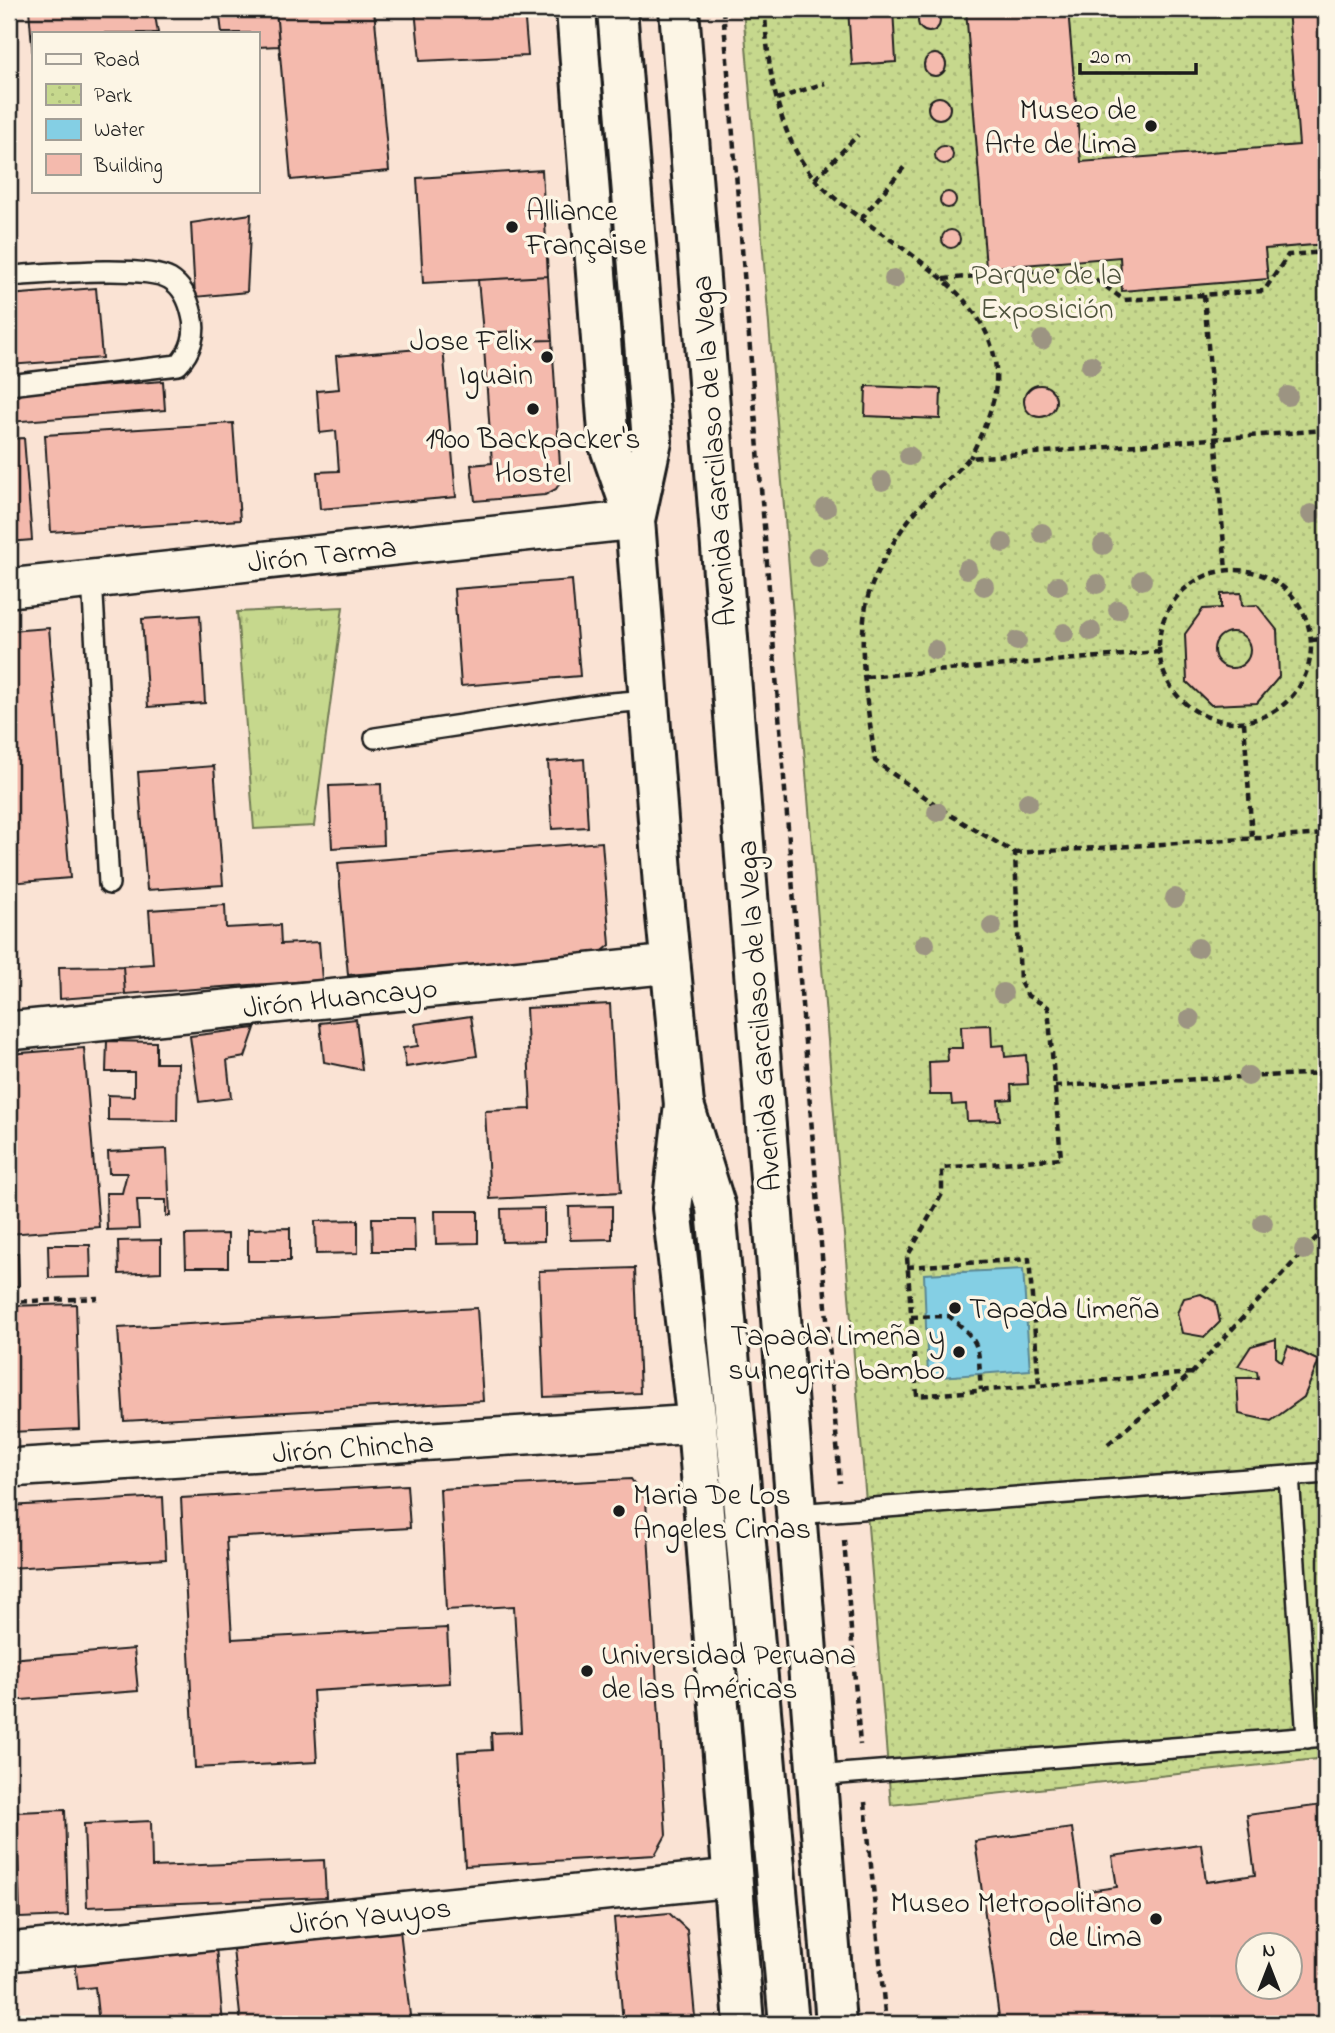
<svg xmlns="http://www.w3.org/2000/svg" width="1335" height="2033" viewBox="0 0 1335 2033" font-family="'Indie Flower',sans-serif">
  <style>
    .grass { fill: url(#grass-tufts); stroke: #717a54; stroke-width: 2 }
    .park { fill: url(#park-dots); stroke: #717a54; stroke-width: 2 }
    .water { fill: #84cfe4; stroke: #5a8794; stroke-width: 2 }
    .building { fill: #f4baad; stroke: #1c1c1c; stroke-width: 2; fill-rule: evenodd }
    .lines { fill: none; stroke-linecap: round; stroke-linejoin: round }
    .lane-casing { stroke: #1c1c1c; stroke-width: 24 }
    .street-casing { stroke: #1c1c1c; stroke-width: 42 }
    .secondary-casing { stroke: #1c1c1c; stroke-width: 44 }
    .primary-casing { stroke: #1c1c1c; stroke-width: 44 }
    .path { stroke: #1c1c1c; stroke-width: 4.5; stroke-dasharray: 7 5; stroke-linecap: butt }
    .lane { stroke: #fcf5e5; stroke-width: 19 }
    .street { stroke: #fcf5e5; stroke-width: 37 }
    .secondary { stroke: #fcf5e5; stroke-width: 38 }
    .primary { stroke: #fcf5e5; stroke-width: 38 }
    .tree { fill: #9c9482 }
    .poi-dot { fill: #1c1c1c; stroke: #fcf5e5; stroke-width: 2.5 }
    .labels { text-anchor: middle; stroke-width: 7; stroke-linejoin: round; paint-order: stroke }
    .poi-label { font-size: 30px; fill: #1c1c1c; stroke: #fcf5e5; text-anchor: end }
    .park-label { font-size: 30px; fill: #4f543e; stroke: #fcf5e5 }
    .street-label { font-size: 30px; fill: #1c1c1c; stroke: #fcf5e5 }
  </style>
  <defs>
    <pattern id="grass-tufts" width="24" height="20" patternUnits="userSpaceOnUse" patternTransform="scale(1.75)"><rect width="24" height="20" fill="#c6d88d"/><path d="M3 7l-1-3M5 7V3M7 7l1-3M15 17l-1-3M17 17v-4M19 17l1-3" fill="none" stroke="#aab979"/></pattern>
    <pattern id="park-dots" width="8" height="8" patternUnits="userSpaceOnUse" patternTransform="scale(1.75)"><rect width="8" height="8" fill="#c6d88d"/><path d="M2 2h.1M6 6h.1" fill="none" stroke="#aab979" stroke-width="1.8" stroke-linecap="round"/></pattern>
  </defs>
  <rect width="100%" height="100%" fill="#fae3d4"/>
  <filter id="ink" filterUnits="userSpaceOnUse"><feTurbulence type="fractalNoise" baseFrequency=".0143" numOctaves="2"/><feDisplacementMap in="SourceGraphic" scale="14" xChannelSelector="R" yChannelSelector="G"/><feConvolveMatrix kernelMatrix="1 2 1 2 8 2 1 2 1" color-interpolation-filters="sRGB"/></filter>
  <g filter="url(#ink)">
    <path class="grass" d="M343,607L314,826L254,829L237,612Z"/>
    <path class="park" d="M743,9H1326V1758L891,1805Z"/>
    <path class="water" d="M1023,1269L1030,1370L928,1378L924,1274Z"/>
    <path class="building" d="M29,9H154L158,33H33V58Z
      M219,9H276L279,46L257,47V33H222Z
      M276,9H374L389,171L291,180Z
      M415,9H524L528,56L420,61Z
      M848,9H893L896,62L852,65Z
      M966,9H1326V244L1265,249L1268,279L1122,291L1120,257L986,268Z
      M1068,9H1288L1299,145L1081,162Z
      M918 21a11 11 0 1 1 22 0a11 11 0 1 1-22 0Z
      M924 65a11 11 0 1 1 22 0a11 11 0 1 1-22 0Z
      M928 108a11 11 0 1 1 22 0a11 11 0 1 1-22 0Z
      M935 155a9 9 0 1 1 18 0a9 9 0 1 1-18 0Z
      M542,170L548,276L423,283L417,178Z
      M940 200a8 8 0 1 1 16 0a8 8 0 1 1-16 0Z
      M251,214L247,292L195,297L191,223Z
      M942 239a9 9 0 1 1 18 0a9 9 0 1 1-18 0Z
      M548,276L552,340L518,341V331L483,333L478,280Z
      M96,288L102,358L9,365V295Z
      M518,331V341L552,340L561,481L556,489L545,495L475,501L471,465L492,463L483,333Z
      M443,347L456,497L320,509L317,472L339,471L336,431L320,433L317,391L339,389L336,356Z
      M163,381L165,410L9,422V393Z
      M1024 401a16 16 0 1 1 32 0a16 16 0 1 1-32 0Z
      M866,386L941,389L940,419L865,416Z
      M233,423L240,520L51,532L45,435Z
      M24,438L32,540L9,542V439Z
      M572,580L580,676L461,686L454,589Z
      M1241,593L1242,606L1257,605L1277,630L1279,677L1257,703L1211,705L1187,682L1185,634L1203,609L1221,608V594Z
      M200,615L205,703L148,707L142,619Z
      M49,628L70,878L9,883V631Z
      M1214 650a18 18 0 1 1 36 0a18 18 0 1 1-36 0Z
      M584,759L588,827L552,829L548,762Z
      M214,766L223,885L147,890L138,772Z
      M381,784L383,845L332,848L329,786Z
      M602,842L610,945L598,955L348,975L338,863Z
      M225,905L226,928L280,925L281,944L319,942L322,980L125,994L123,966L153,964L149,910Z
      M123,966L125,994L60,999L59,967Z
      M610,1004L621,1192L490,1199L485,1111L531,1109L526,1008Z
      M471,1016L477,1056L406,1067L403,1048L418,1046L415,1024Z
      M356,1019L362,1070L324,1062L320,1023Z
      M991,1025L992,1046L1004,1045L1005,1057L1026,1055L1028,1084L1011,1085L1012,1099L998,1100L1000,1120L967,1121L966,1104L952,1105L951,1095H930L929,1062L948,1061L947,1048H962L961,1026Z
      M255,1028L245,1057L227,1060L231,1098L199,1102L190,1036Z
      M107,1041L156,1042V1063H178L177,1121L108,1120V1095L134,1096V1072H106Z
      M84,1048L99,1227L9,1234V1054Z
      M167,1149L170,1216H166V1200H137L139,1229L107,1230L106,1193H122L127,1173H109L108,1152Z
      M612,1206V1239L570,1240L569,1207Z
      M544,1208V1241L502,1242L501,1209Z
      M435,1211H478V1243L436,1244Z
      M372,1218H414L415,1251H373Z
      M358,1220V1253L316,1254L315,1221Z
      M290,1228V1261H248V1229Z
      M228,1234V1267H186L185,1235Z
      M161,1240V1272L119,1274L118,1241Z
      M48,1245H90L91,1277L49,1278Z
      M9,1253H18L19,1286H9Z
      M635,1268L640,1393L544,1397L539,1271Z
      M1201,1294L1216,1302L1220,1322L1205,1337L1182,1333L1177,1313L1184,1298Z
      M76,1304L80,1429L9,1432V1306Z
      M477,1308L483,1401L124,1421L118,1328Z
      M1276,1339V1357L1282,1362L1288,1346L1319,1361L1304,1397L1271,1421L1239,1414L1237,1378H1258L1257,1371L1238,1366L1251,1346Z
      M631,1479L646,1500L666,1835L655,1855L465,1866L458,1752L492,1750L491,1733L521,1732L514,1606L446,1610L440,1489Z
      M407,1485L410,1528L226,1538L232,1639L447,1628L450,1683L313,1691L317,1762L195,1768L181,1498Z
      M163,1497L166,1559L9,1568V1506Z
      M134,1649L138,1691L9,1701V1659Z
      M1322,1805L1326,1837V2024H1000L975,1841L1072,1828L1081,1892L1117,1887L1112,1856L1201,1844L1206,1882L1255,1875L1247,1815ZM1248,1946H1290V1988H1248Z
      M65,1810L68,1916L20,1918L17,1812Z
      M151,1821L152,1867L324,1860L326,1897L87,1907L84,1824Z
      M669,1913L687,1930L695,2017L623,2023L614,1918Z
      M400,1930L411,2024H241L233,1949Z
      M216,1947L223,2024H99L95,1987L78,1989L75,1961Z"/>
    <g class="lines">
      <defs>
        <path id="lane" d="M9,276C42,274 145,264 170,279C183,287 189,301 192,315C197,333 191,352 178,365L9,385
          M92,578L109,884
          M375,738L600,704L648,700
          M1289,1476L1307,1738
          M796,1514L1326,1473
          M815,1776L1326,1736"/>
        <path id="street" d="M9,588L635,520
          M9,1031L671,964
          M9,1468L697,1424
          M9,1952L732,1878"/>
        <path id="secondary" d="M684,1105L672,1208L697,1424L744,2024"/>
        <path id="primary" d="M576,9L609,445L635,520L663,885L684,1105L716,1208L789,2024
          M617,9L652,441L635,520
          M679,9L836,2024"/>
      </defs>
      <use href="#lane" class="lane-casing"/>
      <use href="#street" class="street-casing"/>
      <use href="#secondary" class="secondary-casing"/>
      <use href="#primary" class="primary-casing"/>
      <path class="path" d="M723,9L840,1483
        M765,9C766,63 778,139 816,180C872,242 1002,285 996,383C995,407 980,437 970,458
        M777,99L825,83
        M815,179L858,135
        M861,219L905,166
        M944,279L1079,267L1124,300L1264,291L1288,255L1326,252
        M1204,295L1226,571
        M1159 646a76 76 0 1 1 152 0a76 76 0 1 1-152 0Z
        M1311,640L1326,639
        M866,677L1158,652
        M1244,722L1252,838
        M1015,853L1326,834
        M1055,1086L1326,1073
        M907,1267L1029,1259L1039,1385
        M9,1302L98,1298
        M911,1317L949,1316C985,1345 977,1348 981,1390
        M1192,1373L917,1396L907,1257L942,1194V1168L1061,1158L1048,1007L1028,996L1020,982L1015,853L950,815L875,761C869,712 856,649 867,601C872,576 899,530 916,511C932,492 953,477 969,458L1326,430
        M1108,1444L1192,1373L1326,1227
        M844,1540L860,1745
        M865,1802L886,2024"/>
      <use href="#lane" class="lane"/>
      <use href="#street" class="street"/>
      <use href="#secondary" class="secondary"/>
      <use href="#primary" class="primary"/>
    </g>
    <g class="tree">
      <circle cx="894" cy="279" r="10"/>
      <circle cx="1042" cy="340" r="10"/>
      <circle cx="1091" cy="365" r="10"/>
      <circle cx="1288" cy="396" r="10"/>
      <circle cx="909" cy="456" r="10"/>
      <circle cx="882" cy="481" r="10"/>
      <circle cx="826" cy="508" r="10"/>
      <circle cx="1311" cy="514" r="10"/>
      <circle cx="1042" cy="533" r="10"/>
      <circle cx="1003" cy="543" r="10"/>
      <circle cx="1103" cy="545" r="10"/>
      <circle cx="818" cy="557" r="10"/>
      <circle cx="967" cy="569" r="10"/>
      <circle cx="1142" cy="580" r="10"/>
      <circle cx="1097" cy="584" r="10"/>
      <circle cx="984" cy="586" r="10"/>
      <circle cx="1058" cy="586" r="10"/>
      <circle cx="1118" cy="610" r="10"/>
      <circle cx="1091" cy="631" r="10"/>
      <circle cx="1064" cy="633" r="10"/>
      <circle cx="1017" cy="641" r="10"/>
      <circle cx="935" cy="650" r="10"/>
      <circle cx="1028" cy="802" r="10"/>
      <circle cx="937" cy="812" r="10"/>
      <circle cx="1175" cy="898" r="10"/>
      <circle cx="992" cy="926" r="10"/>
      <circle cx="925" cy="944" r="10"/>
      <circle cx="1198" cy="948" r="10"/>
      <circle cx="1003" cy="993" r="10"/>
      <circle cx="1190" cy="1019" r="10"/>
      <circle cx="1248" cy="1076" r="10"/>
      <circle cx="1263" cy="1223" r="10"/>
      <circle cx="1304" cy="1250" r="10"/>
    </g>
  </g>
  <g class="poi-dot">
    <circle cx="1151" cy="126" r="7"/>
    <circle cx="512" cy="227" r="7"/>
    <circle cx="547" cy="357" r="7"/>
    <circle cx="533" cy="409" r="7"/>
    <circle cx="955" cy="1308" r="7"/>
    <circle cx="959" cy="1352" r="7"/>
    <circle cx="619" cy="1511" r="7"/>
    <circle cx="587" cy="1671" r="7"/>
    <circle cx="1156" cy="1919" r="7"/>
  </g>
  <g class="labels">
    <g class="poi-label">
      <text x="1137" y="119">Museo de<tspan x="1137" dy="34">Arte de Lima</tspan></text>
      <text x="526" y="220" text-anchor="start">Alliance<tspan x="526" dy="34">Française</tspan></text>
      <text x="533" y="350">Jose Felix<tspan x="533" dy="34">Iguain</tspan></text>
      <text x="533" y="448" text-anchor="middle">1900 Backpacker's<tspan x="533" dy="34">Hostel</tspan></text>
      <text x="969" y="1318" text-anchor="start">Tapada Limeña</text>
      <text x="945" y="1345">Tapada Limeña y<tspan x="945" dy="34">su negrita bambo</tspan></text>
      <text x="633" y="1504" text-anchor="start">Maria De Los<tspan x="633" dy="34">Angeles Cimas</tspan></text>
      <text x="601" y="1664" text-anchor="start">Universidad Peruana<tspan x="601" dy="34">de las Américas</tspan></text>
      <text x="1142" y="1912">Museo Metropolitano<tspan x="1142" dy="34">de Lima</tspan></text>
    </g>
    <g class="park-label">
      <text x="1047" y="284">Parque de la<tspan x="1047" dy="34">Exposición</tspan></text>
    </g>
    <g class="street-label">
      <text transform="translate(713 451) rotate(-94)" y="10">Avenida Garcilaso de la Vega</text>
      <text transform="translate(322 554) rotate(-6)" y="10">Jirón Tarma</text>
      <text transform="translate(340 997) rotate(-6)" y="10">Jirón Huancayo</text>
      <text transform="translate(758 1016) rotate(-94)" y="10">Avenida Garcilaso de la Vega</text>
      <text transform="translate(353 1447) rotate(-4)" y="10">Jirón Chincha</text>
      <text transform="translate(370 1915) rotate(-6)" y="10">Jirón Yauyos</text>
    </g>
  </g>
  <rect width="1335" height="2033" fill="none" stroke="#fcf5e5" stroke-width="35"/>
  <rect x="18" y="18" width="1300" height="1998" fill="none" stroke="#1c1c1c" stroke-width="2.5" filter="url(#ink)"/>
  <rect x="32" y="32" width="228" height="161" fill="#fcf5e5" stroke="#a29e95" stroke-width="2"/>
  <rect x="46" y="54" width="35" height="10" fill="#fcf5e5" stroke="#a29e95" stroke-width="2"/>
  <text x="94" y="66" font-size="21" fill="#1c1c1c">Road</text>
  <rect x="46" y="84" width="35" height="21" fill="url(#park-dots)" stroke="#a29e95" stroke-width="2"/>
  <text x="94" y="102" font-size="21" fill="#1c1c1c">Park</text>
  <rect x="46" y="119" width="35" height="21" fill="#84cfe4" stroke="#a29e95" stroke-width="2"/>
  <text x="94" y="136" font-size="21" fill="#1c1c1c">Water</text>
  <rect x="46" y="154" width="35" height="21" fill="#f4baad" stroke="#a29e95" stroke-width="2"/>
  <text x="94" y="172" font-size="21" fill="#1c1c1c">Building</text>
  <g transform="translate(1269 1966)"><circle r="33" fill="#fcf5e5" stroke="#a29e95" stroke-width="2"/>
  <path d="M0-5L12 26L0 18L-12 26Z" fill="#1c1c1c"/>
  <text y="-10" font-size="19" font-weight="bold" text-anchor="middle" fill="#1c1c1c">N</text>
  </g>
  <path d="M1080 63v10h116v-10" fill="none" stroke="#1c1c1c" stroke-width="3.5"/>
  <text x="1090" y="63" font-size="21" fill="#1c1c1c" stroke="#fcf5e5" stroke-width="5" paint-order="stroke">20 m</text>
</svg>
